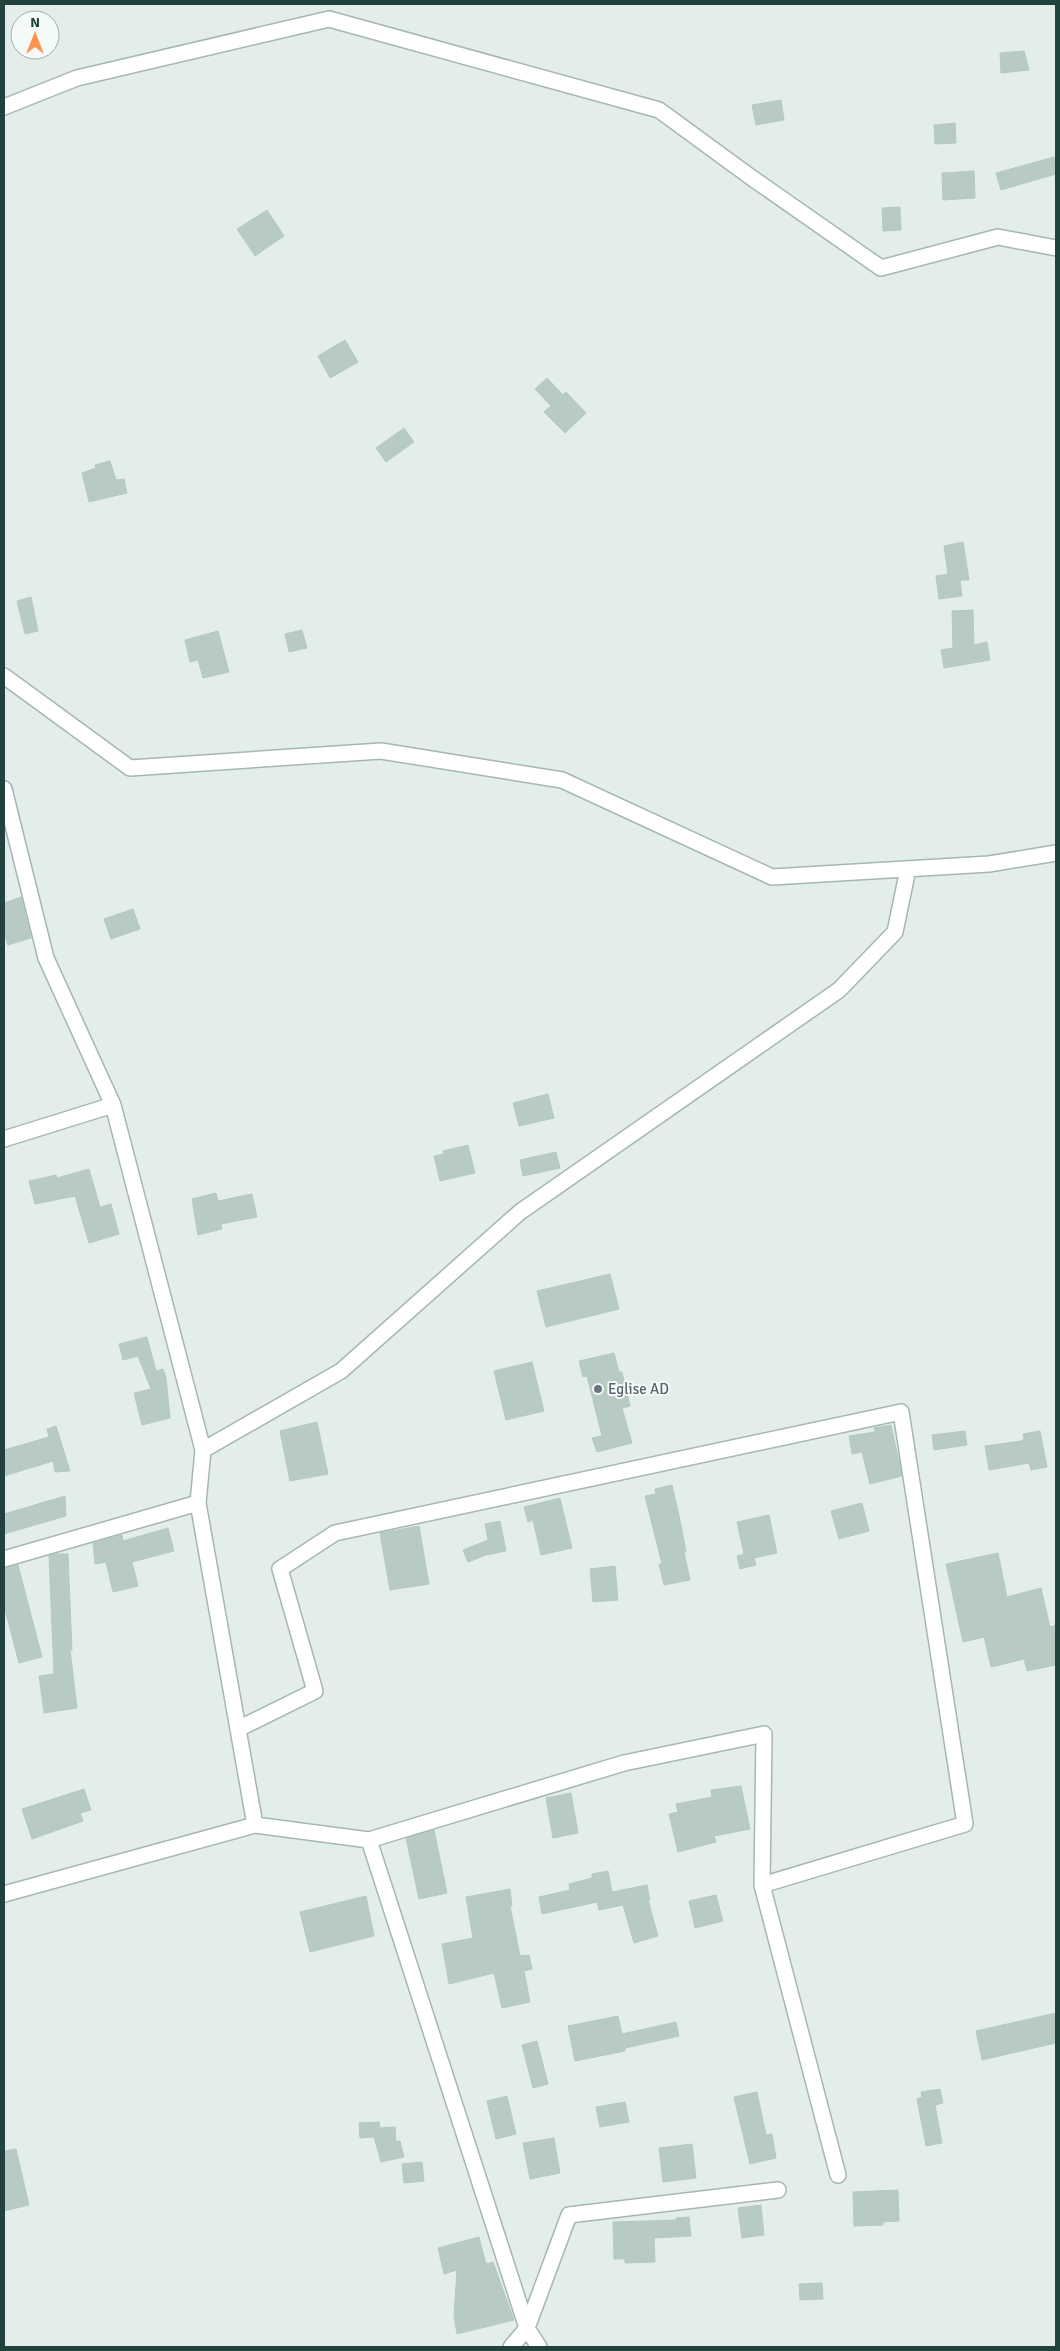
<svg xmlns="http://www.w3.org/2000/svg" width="1060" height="2351" viewBox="0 0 1060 2351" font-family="Signika,sans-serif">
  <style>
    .building { fill: #b8cac4; stroke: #b5c9c3 }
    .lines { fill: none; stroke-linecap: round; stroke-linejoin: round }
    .street-casing { stroke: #a5b7b3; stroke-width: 18 }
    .street { stroke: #fff; stroke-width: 15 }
    .worship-dot { fill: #6b7280; stroke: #f4faf8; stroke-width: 2 }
    .labels { text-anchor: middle; stroke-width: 4; stroke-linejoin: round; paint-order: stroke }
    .worship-label { font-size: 15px; fill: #5b616d; stroke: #f4faf8; text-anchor: start }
  </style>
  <rect width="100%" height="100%" fill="#e3eeeb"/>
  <path class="building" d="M1024,51L1029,70L1001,73L1000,53Z
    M781,100L784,120L756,125L752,105Z
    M955,123L956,143L935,144L934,125Z
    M1054,157L1056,174L1001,190L996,173Z
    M974,171L975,198L943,200L942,173Z
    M900,207L901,230L883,231L882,208Z
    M267,210L284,236L255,256L237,229Z
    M345,340L358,362L330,378L318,356Z
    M547,378L563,395L566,392L586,413L565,433L544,412L551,406L535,389Z
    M404,428L414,442L386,462L376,448Z
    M110,461L116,480L124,479L127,493L89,502L82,473L96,468L95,465Z
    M963,542L969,580H960L962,596L939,599L936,576L948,574L944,546Z
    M31,597L38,631L25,634L17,601Z
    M973,610L974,645L987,642L990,660L944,668L941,650L953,648L952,611Z
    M302,630L307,648L289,652L285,634Z
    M218,631L229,672L203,678L198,660L190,662L185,640Z
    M21,897L31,938L8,945L4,933V903Z
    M133,909L140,929L111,939L104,919Z
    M548,1094L554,1118L519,1126L513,1103Z
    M468,1145L475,1173L440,1181L434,1156L444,1154L443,1151Z
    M556,1152L560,1168L523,1176L520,1160Z
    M89,1169L100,1207L111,1204L119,1234L89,1243L75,1196L35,1204L29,1181L56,1175L57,1178Z
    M216,1193L218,1201L252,1194L257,1217L221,1224L222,1229L198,1235L192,1199Z
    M610,1274L619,1309L546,1327L537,1291Z
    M147,1337L156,1371L163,1369L166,1378L170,1418L142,1425L134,1393L151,1389L138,1356L123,1360L119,1344Z
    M614,1353L619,1372H622L630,1406L622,1408L632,1443L597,1452L592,1438L602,1436L587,1376L583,1377L579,1361Z
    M532,1362L544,1411L506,1420L494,1371Z
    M317,1422L328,1474L290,1481L280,1431Z
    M891,1425L902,1476L870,1484L862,1452L852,1454L849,1436L875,1432L874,1428Z
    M56,1426L70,1471L55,1472L53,1461L4,1476V1450L49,1437L47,1429Z
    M965,1431L967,1445L934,1450L932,1435Z
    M1040,1431L1047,1467L1031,1470L1029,1463L989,1470L985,1446L1021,1441L1024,1439L1023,1434Z
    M672,1485L681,1525L686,1552H684L690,1580L664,1585L659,1564H662L645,1496L656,1494L655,1489Z
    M65,1496L66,1516L4,1534V1514Z
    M560,1498L572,1548L541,1555L533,1520L528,1522L524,1507Z
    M862,1503L869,1531L839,1539L831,1511Z
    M769,1515L777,1553L754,1558L756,1565L740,1569L737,1556L744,1554L737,1522Z
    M500,1521L506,1551L486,1555L468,1562L463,1550L488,1540L485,1524Z
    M419,1526L429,1584L390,1590L380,1533Z
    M168,1528L174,1551L132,1562L138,1586L113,1592L106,1562L95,1564L93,1543L122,1535L123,1541Z
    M998,1553L1007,1597L1041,1588L1050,1627L1056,1625V1665L1027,1671L1024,1659L991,1667L984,1637L963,1642L946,1564Z
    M55,1554H68L72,1650H70L77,1708L44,1713L39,1676L54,1674L49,1556Z
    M18,1565L42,1657L19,1663L4,1606V1568Z
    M615,1566L618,1600L593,1602L590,1569Z
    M741,1786L750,1829L714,1836L716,1842L678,1852L669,1814L678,1812L676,1804L712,1797L711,1790Z
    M84,1789L91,1810L80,1813L83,1821L32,1839L22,1809Z
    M571,1793L578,1833L553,1838L546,1798Z
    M434,1830L447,1893L419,1899L406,1838Z
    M608,1871L612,1892L647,1885L650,1900H648L658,1936L634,1943L623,1905L599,1910L597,1902L542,1914L539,1897L570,1890L569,1884L592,1878V1874Z
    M510,1889L512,1906H510L520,1956L529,1955L532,1969L524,1971L530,2002L502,2008L494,1973L449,1984L442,1944L473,1938L466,1897Z
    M716,1895L723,1921L695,1928L689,1901Z
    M366,1896L374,1936L310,1952L300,1912Z
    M1056,2013V2043L982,2060L976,2031Z
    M618,2016L622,2034L676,2022L679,2036L625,2048V2051L575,2061L568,2026Z
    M537,2041L548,2084L533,2088L522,2045Z
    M940,2089L943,2103L935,2105L942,2143L926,2146L917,2099L922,2097L921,2092Z
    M757,2092L766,2135L772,2134L776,2158L750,2164L734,2097Z
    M507,2096L516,2134L496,2139L487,2101Z
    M625,2102L629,2122L600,2127L596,2107Z
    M379,2122L380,2128L395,2127L396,2142L400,2141L404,2157L381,2162L374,2137L360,2138L359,2123Z
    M554,2138L560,2173L530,2179L523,2143Z
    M692,2144L696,2178L663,2182L659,2148Z
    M16,2149L29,2205L4,2211V2151Z
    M422,2162L424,2181L404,2183L402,2164Z
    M898,2190L899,2221L883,2222V2225L854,2226L853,2192Z
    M761,2205L764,2235L742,2238L738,2208Z
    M689,2217L691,2236L654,2238L655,2262L625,2263V2259H614L613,2222L676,2220V2218Z
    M479,2237L486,2264L493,2262L514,2320L457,2334L454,2316L457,2270L444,2274L438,2248Z
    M822,2283L823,2299L800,2300L799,2284Z"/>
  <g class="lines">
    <defs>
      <path id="street" d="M4,107L77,78L329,19L659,110L752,178L881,268L998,237L1056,248
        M4,676L130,768L381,751L562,780L772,877L989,864L1056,853
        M4,789L46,958L113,1105
        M4,1139L113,1105L203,1450L198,1503
        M203,1450L341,1371L520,1212L839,990L895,932L908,869
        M4,1559L198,1503L255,1825L4,1894
        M238,1729L315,1691L280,1569L335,1533L901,1412L965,1824L762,1885L838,2175
        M255,1825L369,1840L527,2328L539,2347
        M369,1840L624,1763L764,1734L762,1885
        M511,2347L527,2328L569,2215L778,2190"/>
    </defs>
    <use href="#street" class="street-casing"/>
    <use href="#street" class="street"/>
  </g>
  <circle class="worship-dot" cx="598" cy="1389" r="5"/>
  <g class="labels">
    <g class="worship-label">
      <text x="608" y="1394">Eglise AD</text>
    </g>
  </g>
  <rect width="1060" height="2351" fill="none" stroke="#21423d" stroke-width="10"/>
  <g transform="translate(35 35)"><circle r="24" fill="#f4faf8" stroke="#a0b0ad"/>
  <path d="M0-4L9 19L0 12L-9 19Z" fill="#fe9352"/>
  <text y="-8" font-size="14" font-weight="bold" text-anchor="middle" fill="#21423d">N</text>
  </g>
</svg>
